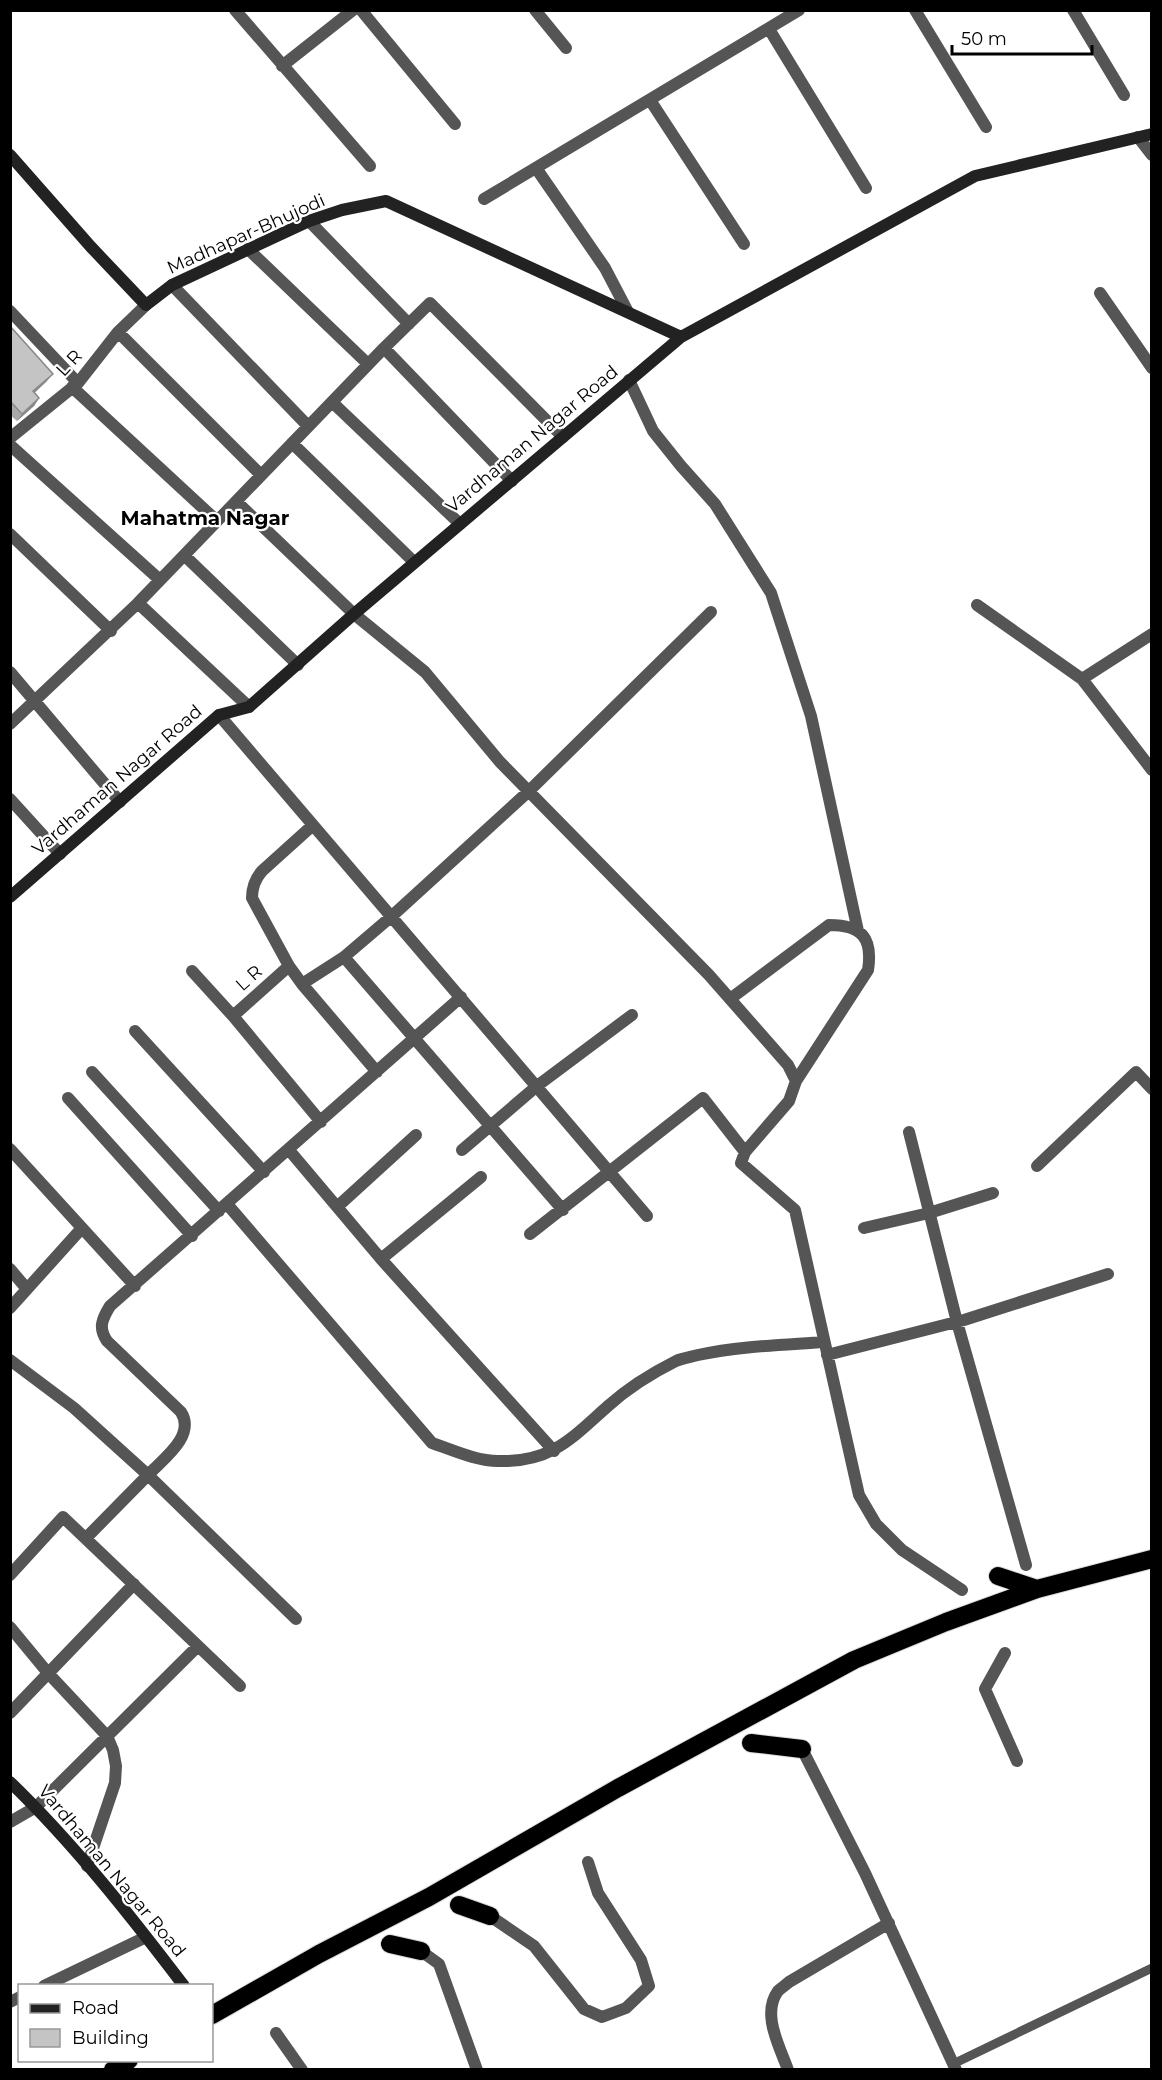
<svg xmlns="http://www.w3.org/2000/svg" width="1162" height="2080" viewBox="0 0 1162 2080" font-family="Montserrat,sans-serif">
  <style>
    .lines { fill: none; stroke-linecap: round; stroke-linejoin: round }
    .highway-casing { stroke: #dbdbdb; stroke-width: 20 }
    .lane { stroke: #555; stroke-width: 9 }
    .street { stroke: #555; stroke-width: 12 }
    .secondary { stroke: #222; stroke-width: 12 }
    .highway { stroke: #000; stroke-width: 18 }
    .wall { fill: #a9a9a9 }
    .shaded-wall { fill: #898989 }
    .building { fill: #c4c4c4; stroke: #898989; stroke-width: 1.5 }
    .labels { text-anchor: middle; stroke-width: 4.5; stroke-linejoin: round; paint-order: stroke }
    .street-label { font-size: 18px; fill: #000; stroke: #fff }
    .neighbourhood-label { font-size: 20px; font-weight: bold; fill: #000; stroke: #fff }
  </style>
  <rect width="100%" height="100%" fill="#fff"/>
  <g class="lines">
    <defs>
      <path id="highway" d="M998,1576L1037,1589
        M751,1743L802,1749
        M459,1905L490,1916
        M390,1944L421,1951
        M212,2015L319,1954L429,1897L618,1788L854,1660L946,1622L1037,1589L1152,1559
        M113,2070L129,2060"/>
    </defs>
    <use href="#highway" class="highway-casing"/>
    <path class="lane" d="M953,2064L1152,1968"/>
    <path class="street" d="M235,10L370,166
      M361,10L455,124
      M535,10L566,48
      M915,10L986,127
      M1073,10L1124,95
      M769,29L866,188
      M282,66L353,10
      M650,100L744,244
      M1138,137L1152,155
      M536,168L605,268L627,310
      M484,199L799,10
      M309,221L409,324
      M248,249L368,364
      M172,285L308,426
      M1100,293L1152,368
      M10,311L78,383
      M118,332L261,475
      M384,348L512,481
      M629,380L653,431L681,466L715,504L771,593L811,716L858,931
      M72,387L217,521
      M332,402L460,524
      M10,438L78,383L118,332L146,305
      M292,443L414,562
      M10,445L160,580
      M237,502L354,614L425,672L500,762L709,975L788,1065L796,1081L789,1101L745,1152
      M10,534L111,631
      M185,556L298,665
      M138,603L249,707
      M977,605L1082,679L1152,770
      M10,672L120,802
      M1082,679L1152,634
      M219,715L647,1216
      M10,724L138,603L384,348L430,303L563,437
      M10,799L60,854
      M313,825L262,871C255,879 252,887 252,898L289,966L302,984L377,1072
      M344,957L563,1210
      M192,971L233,1016L321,1122
      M302,984L344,957L392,916L529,791L711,612
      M730,999L829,925C862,925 873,938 868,970L796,1081
      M233,1016L289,966
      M135,1031L264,1172
      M92,1072L219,1211
      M68,1098L192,1236
      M909,1132L957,1322L1026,1565
      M10,1149L135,1286
      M289,1150L381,1259L554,1451
      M462,1150L537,1086L632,1015
      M1037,1166L1136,1072L1152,1089
      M227,1204L432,1443C453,1450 476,1461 498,1461C551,1463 572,1438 608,1406C628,1388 652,1373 676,1361C683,1358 691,1357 698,1355C739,1346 782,1345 824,1342
      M337,1207L416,1135
      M864,1228L929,1213L993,1193
      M530,1234L703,1098L745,1152L741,1163L795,1210L859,1495L876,1524L902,1550L962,1590
      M381,1259L481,1177
      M10,1269L27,1289
      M10,1308L82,1228
      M827,1355L964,1320L1108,1274
      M10,1360L74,1408L148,1475L86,1538
      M10,1575L63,1517L240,1686
      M296,1619L148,1475C163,1459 196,1436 181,1412L107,1341C98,1328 102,1319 110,1306L461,997
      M10,1627L48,1673L107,1736L113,1750L116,1766L115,1783L87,1866
      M1005,1653L985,1689L1017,1761
      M10,1713L134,1584
      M802,1749L865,1873L956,2070
      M10,1822L36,1807L198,1646
      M490,1916L534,1946L584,2009L602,2017L626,2008L649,1986L641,1960L598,1893L588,1862
      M421,1951L439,1964L477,2070
      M44,1986L146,1937
      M10,2002L20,1997
      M276,2033L302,2070
      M788,2070C780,2047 761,2014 778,1991C781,1988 786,1985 789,1982L889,1923"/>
    <path class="secondary" d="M10,155L91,247L146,305L172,285L309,221L342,210L386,201L681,337
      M10,897L219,715L249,707L354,614L681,337L975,176L1152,134
      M10,1782C74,1844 130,1915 184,1986"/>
    <use href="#highway" class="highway"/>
  </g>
  <path class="wall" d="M10,326L47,381L34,393L39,398L34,406L17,421L10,415Z"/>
  <path class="shaded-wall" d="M53,374L47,381L28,399L33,391Z
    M39,398L34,406L17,421L22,414Z"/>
  <path class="building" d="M10,326L53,374L33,391L39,398L22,414L10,401Z"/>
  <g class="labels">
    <g class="street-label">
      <text transform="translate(246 234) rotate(-24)" y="6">Madhapar-Bhujodi</text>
      <text transform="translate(69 363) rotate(-47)" y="6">L R</text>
      <text transform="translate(532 439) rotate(-40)" y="6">Vardhaman Nagar Road</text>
      <text transform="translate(117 780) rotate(-41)" y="6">Vardhaman Nagar Road</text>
      <text transform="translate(249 978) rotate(-42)" y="6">L R</text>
      <text transform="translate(112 1871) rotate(50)" y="6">Vardhaman Nagar Road</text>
    </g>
    <g class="neighbourhood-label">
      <text x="205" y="525">Mahatma Nagar</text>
    </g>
  </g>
  <rect width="1162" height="2080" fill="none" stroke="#000000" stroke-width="24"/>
  <rect x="18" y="1984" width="195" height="78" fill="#ffffff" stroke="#999999" stroke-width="1.5"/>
  <rect x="30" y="2004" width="30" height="9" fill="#222222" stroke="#999999" stroke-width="1.5"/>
  <text x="72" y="2014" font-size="18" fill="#000000">Road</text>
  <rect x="30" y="2029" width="30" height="18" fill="#c4c4c4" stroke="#999999" stroke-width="1.5"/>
  <text x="72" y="2044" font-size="18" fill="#000000">Building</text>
  <path d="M952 45v9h140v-9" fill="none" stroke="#000000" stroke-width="3"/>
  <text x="961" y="45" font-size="18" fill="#000000" stroke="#ffffff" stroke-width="4.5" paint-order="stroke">50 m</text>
</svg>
